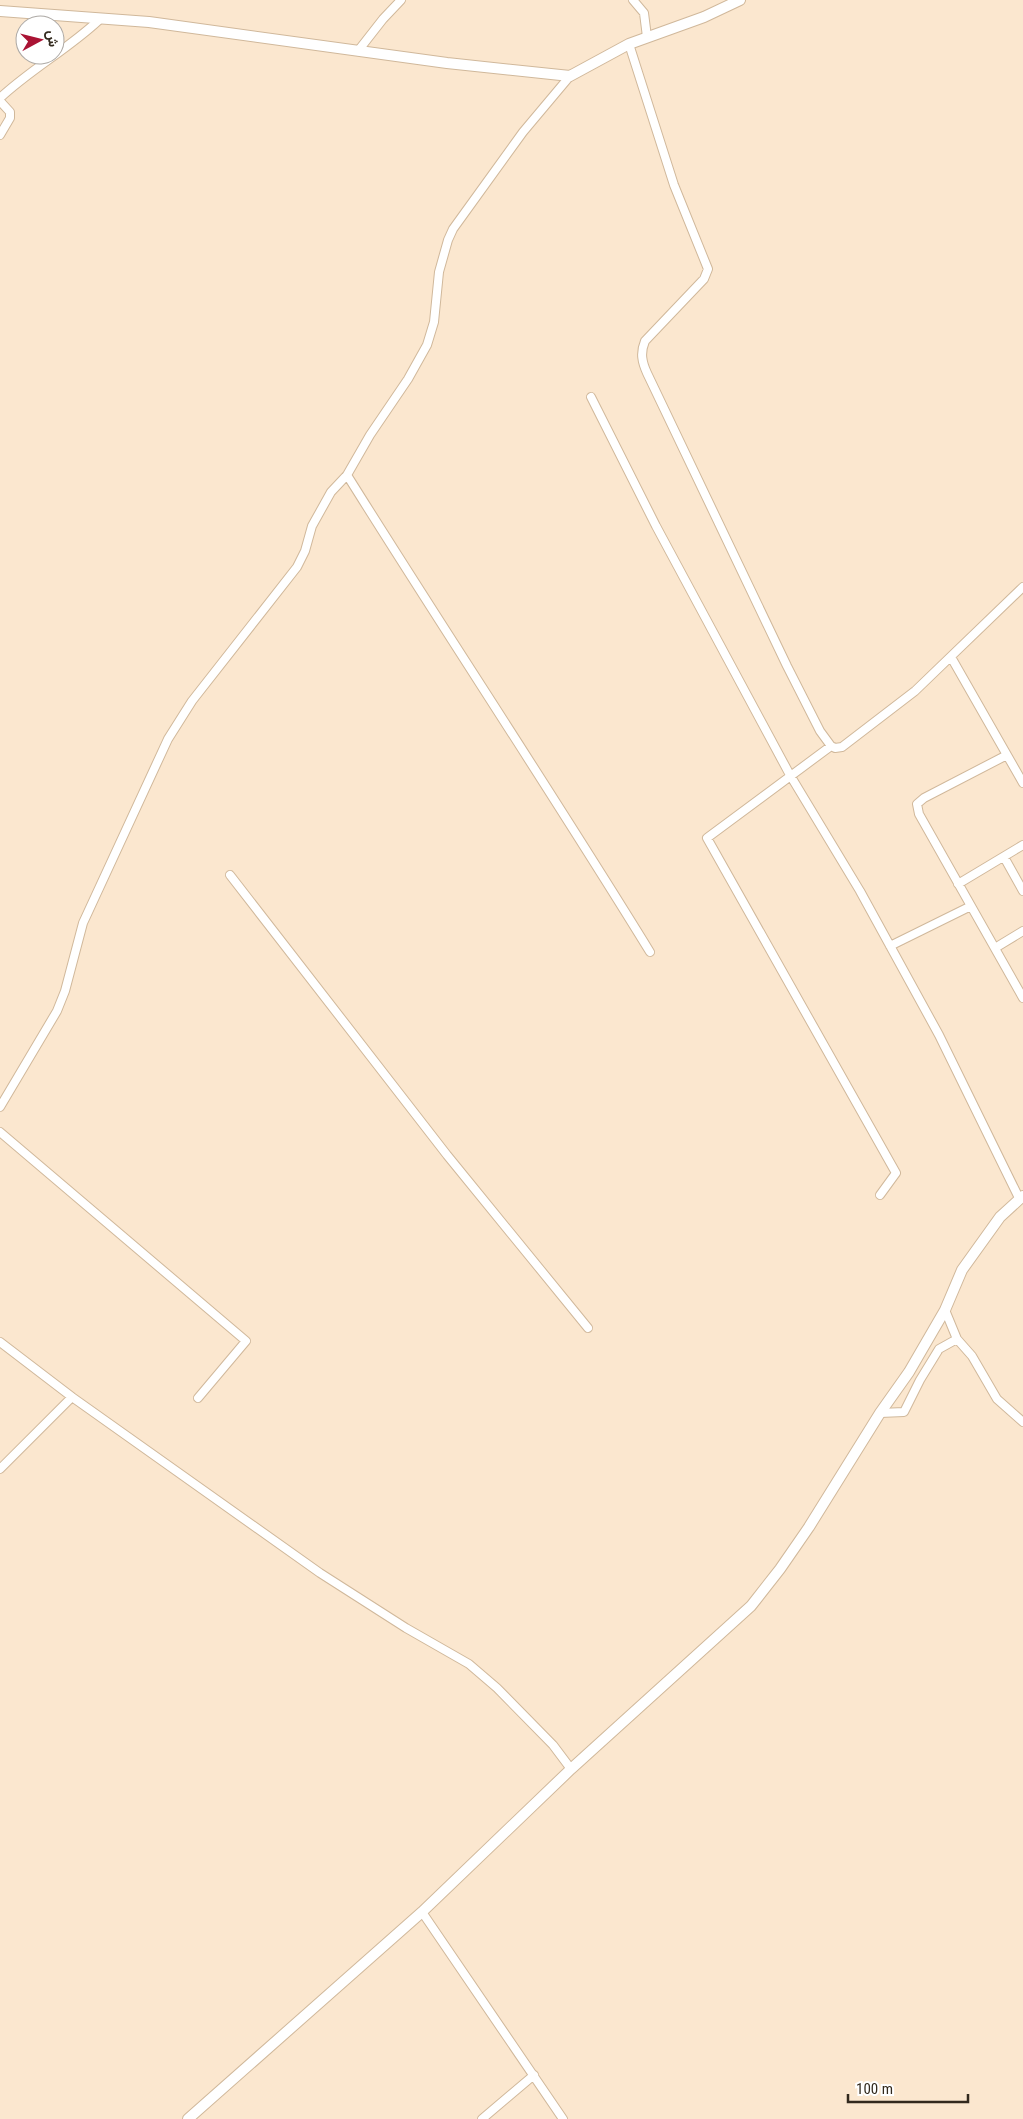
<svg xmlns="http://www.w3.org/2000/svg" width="1023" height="2119" viewBox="0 0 1023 2119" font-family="'Roboto Condensed',Vazirmatn,sans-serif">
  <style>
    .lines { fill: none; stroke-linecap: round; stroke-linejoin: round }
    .street-casing { stroke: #d0b89b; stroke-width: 10 }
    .secondary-casing { stroke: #d0b89b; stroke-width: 12 }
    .street { stroke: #fff; stroke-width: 8 }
    .secondary { stroke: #fff; stroke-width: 10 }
  </style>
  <rect width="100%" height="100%" fill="#fbe7cf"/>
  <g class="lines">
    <defs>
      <path id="street" d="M633,0L644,13L647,37
        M629,44L674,185L708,269L704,279L645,341C640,353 642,362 647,373L787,666L820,731L831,746L835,748L842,747L915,691L1023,587
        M358,51L383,19L401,0
        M0,98C31,69 68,49 99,20
        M0,101L10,112V118L0,135
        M591,397L656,526L790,775L860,891L939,1035L1019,1198
        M347,475C447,635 551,791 650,952
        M951,657L1023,783
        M831,746L707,838L896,1173L880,1195
        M1007,755L924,798L917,804L919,814L1023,998
        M1004,857L1023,891
        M230,875L447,1155L588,1328
        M958,884L1023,845
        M890,946L971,906
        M995,948L1023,931
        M0,1107L57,1011L65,991L83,923L168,739L192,701L297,567L305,551L312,526L331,492L347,475L370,435L408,379L427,345L434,322L439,272L448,240L453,229L523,132L570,76
        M0,1132L246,1341L198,1398
        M945,1310L957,1339
        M0,1342L72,1397L320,1573L406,1628L469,1664L497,1688L553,1745L571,1769
        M880,1413L904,1412L920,1380L939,1349L957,1339L972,1356L997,1399L1023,1422
        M0,1469L72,1397
        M422,1912L563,2119
        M482,2119L534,2075"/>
      <path id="secondary" d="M0,11L149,22L447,63L570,76L629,44L704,17L740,0
        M188,2119L422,1912L571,1769L751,1606L780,1569L809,1527L880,1413L909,1372L945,1310L962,1270L1000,1217L1023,1196"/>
    </defs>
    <use href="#street" class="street-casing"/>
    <use href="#secondary" class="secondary-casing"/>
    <use href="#street" class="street"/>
    <use href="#secondary" class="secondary"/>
  </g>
  <g transform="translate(40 40) rotate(83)"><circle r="24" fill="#ffffff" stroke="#ada9a5"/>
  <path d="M0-4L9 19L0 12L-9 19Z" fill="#aa1334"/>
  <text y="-8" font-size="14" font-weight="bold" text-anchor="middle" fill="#32291d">ش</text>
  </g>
  <path d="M848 2094v8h120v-8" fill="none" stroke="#32291d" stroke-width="2.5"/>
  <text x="856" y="2094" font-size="15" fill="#32291d" stroke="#ffffff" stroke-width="4" paint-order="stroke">100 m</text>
</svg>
